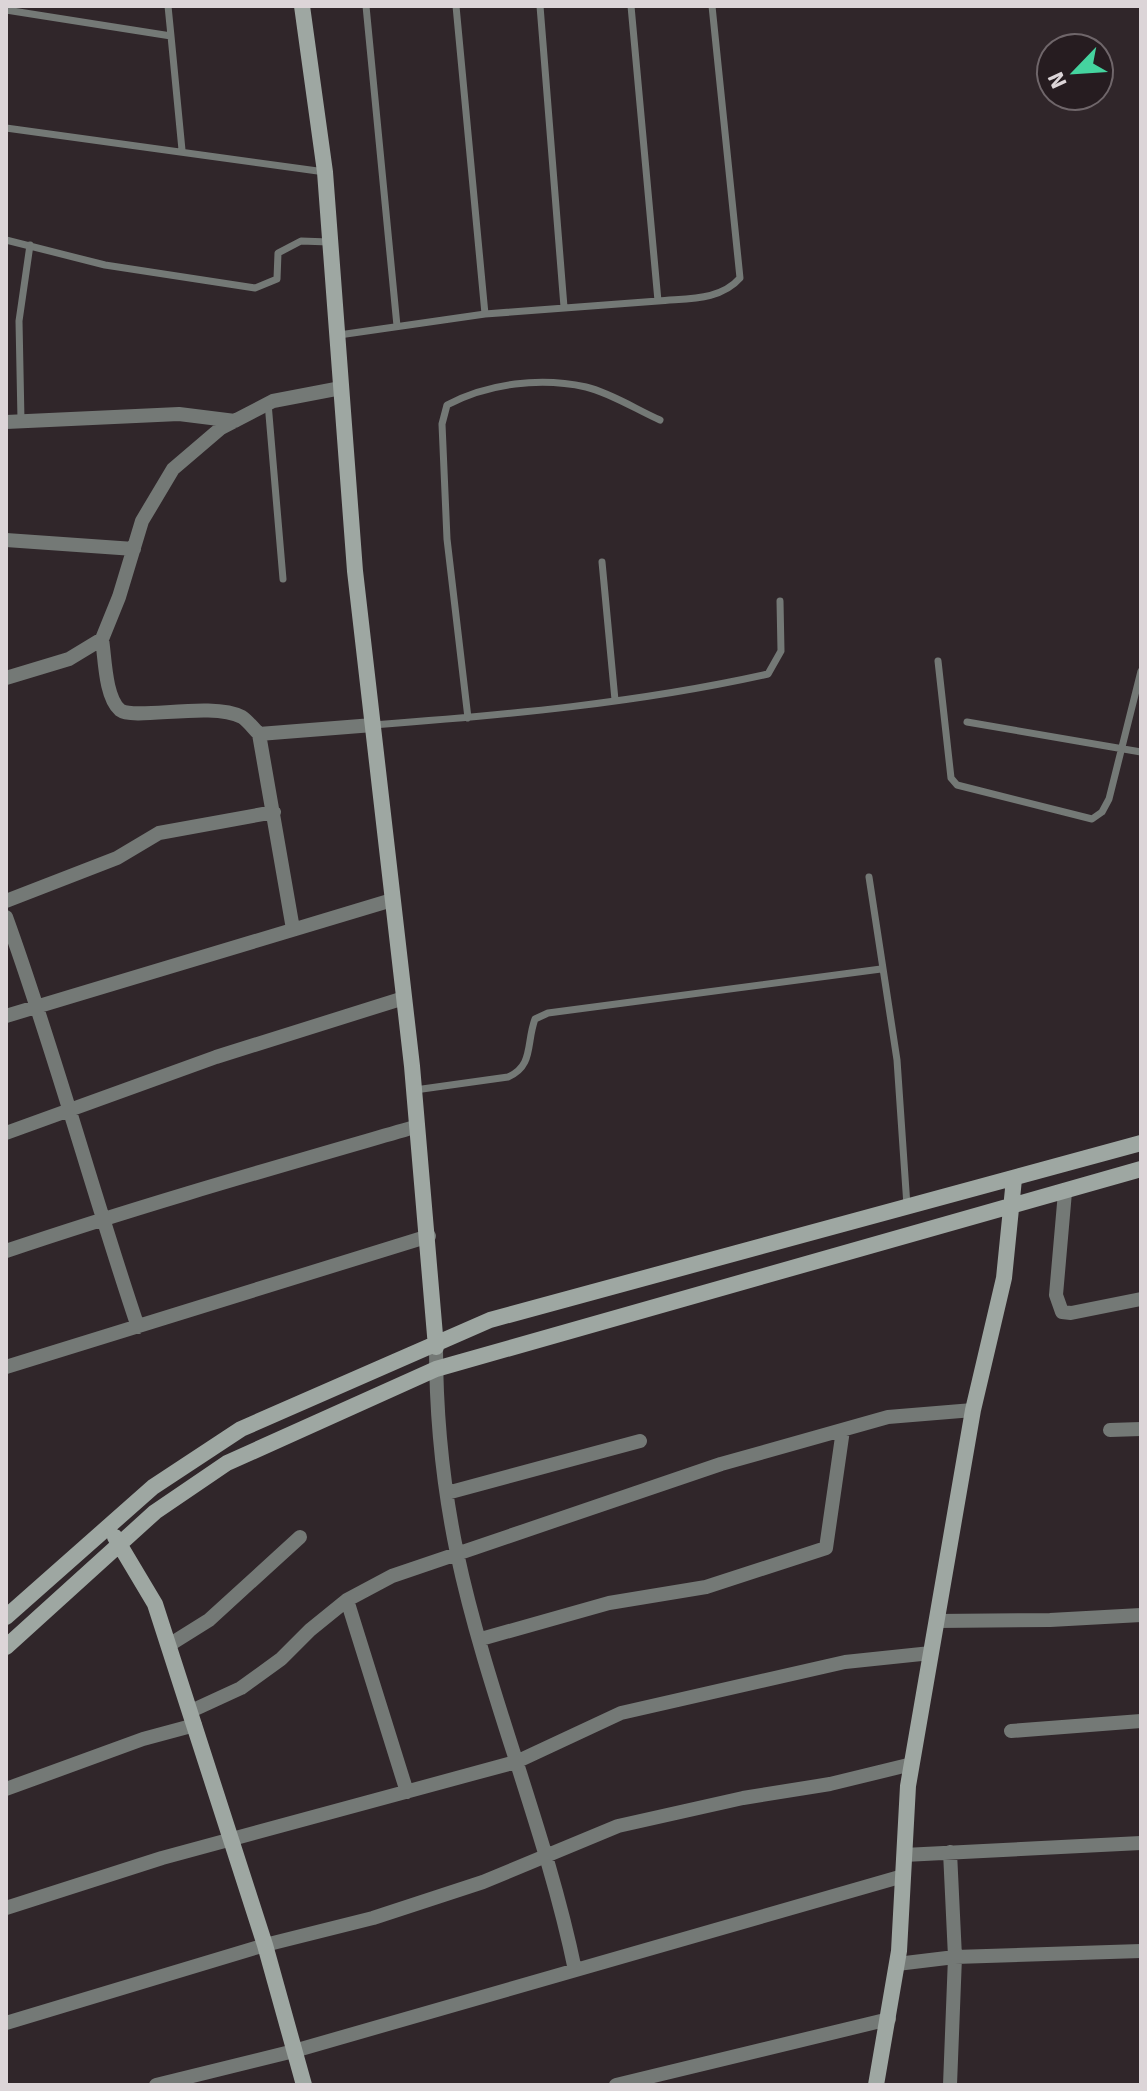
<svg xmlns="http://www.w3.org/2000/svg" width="1147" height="2091" viewBox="0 0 1147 2091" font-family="Signika,sans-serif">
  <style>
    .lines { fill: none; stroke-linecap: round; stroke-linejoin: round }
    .lane { stroke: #747976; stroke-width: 7 }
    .street { stroke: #747976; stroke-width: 14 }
    .secondary { stroke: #9ea7a2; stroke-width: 16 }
  </style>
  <rect width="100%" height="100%" fill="#30262a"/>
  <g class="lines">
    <path class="lane" d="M168,6L171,36
      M366,6L397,326
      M456,6L485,314
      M540,6L564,307
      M631,6L658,301C687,298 720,301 740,278L712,6
      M6,10L171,36L182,150
      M6,128L325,172
      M6,240L105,265L255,288L277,279L278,253L301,241L329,242
      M339,335L485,314L658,301
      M268,403L283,579
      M21,420L19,321L30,245
      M602,562L615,700
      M938,661L951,778L957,785L1092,819L1102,812L1109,799L1141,671
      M468,718L447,539L442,424L447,405C488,383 541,377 586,387C611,393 637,410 660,420
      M967,722L1141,752
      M373,725C506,715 638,703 768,674L781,651L780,601
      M869,877L897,1060L907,1206
      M415,1090L508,1077C534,1066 526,1043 535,1019L548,1013L881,969"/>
    <path class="street" d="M6,422L179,414L235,421
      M6,540L134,549
      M102,639C105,658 105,697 120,710C134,721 211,701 242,717C248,721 254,729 259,734L293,929
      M6,678L69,659L102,639L119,597L142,521L173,469L221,428L273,401L341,388
      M259,734L373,725
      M6,901L117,858L159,833L274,812
      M6,917C55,1052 92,1191 138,1327
      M6,1016L392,900
      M6,1133L216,1057L404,998
      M1065,1192L1056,1295L1062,1312L1071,1313L1141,1299
      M6,1251C142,1205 280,1166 418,1126
      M436,1347C436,1415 443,1486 457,1553C487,1694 546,1829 575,1970
      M6,1367L429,1236
      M1110,1430L1141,1429
      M447,1493L640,1441
      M347,1600L407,1792
      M936,1621L1050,1620L1141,1615
      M481,1639L609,1603L706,1587L826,1548L843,1430
      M169,1645L209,1620L300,1537
      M191,1711L241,1688L281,1659L310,1630L347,1600L392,1576L721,1464L888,1417L973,1410
      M1011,1731L1141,1721
      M6,1789L143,1739L195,1725
      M950,1852L955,1957L950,2085
      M904,1855L1141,1843
      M6,1908L162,1858L516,1762L621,1713L845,1662L931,1653
      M897,1964L955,1957L1141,1951
      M6,2023L265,1945L373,1918L483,1882L618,1826L743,1798L830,1784L912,1764
      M156,2085L294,2051L903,1876
      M616,2085L889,2019"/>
    <path class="secondary" d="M302,6L325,172L355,571L412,1066L436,1347
      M115,1537L155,1604L265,1945L304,2085
      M6,1617L153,1487L241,1429L490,1320L1141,1143
      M6,1647L155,1512L227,1463L436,1369L1141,1169
      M876,2085L899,1951L908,1786L973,1410L1004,1278L1014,1179"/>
  </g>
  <rect width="1147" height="2091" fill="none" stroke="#dcd5d8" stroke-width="16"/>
  <g transform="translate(1075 72) rotate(245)"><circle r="38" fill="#261c20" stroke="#6f666a" stroke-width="2"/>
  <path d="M0-6L14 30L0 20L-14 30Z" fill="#45d49f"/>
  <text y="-12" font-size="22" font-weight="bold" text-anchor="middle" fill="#dcd5d8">N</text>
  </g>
</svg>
